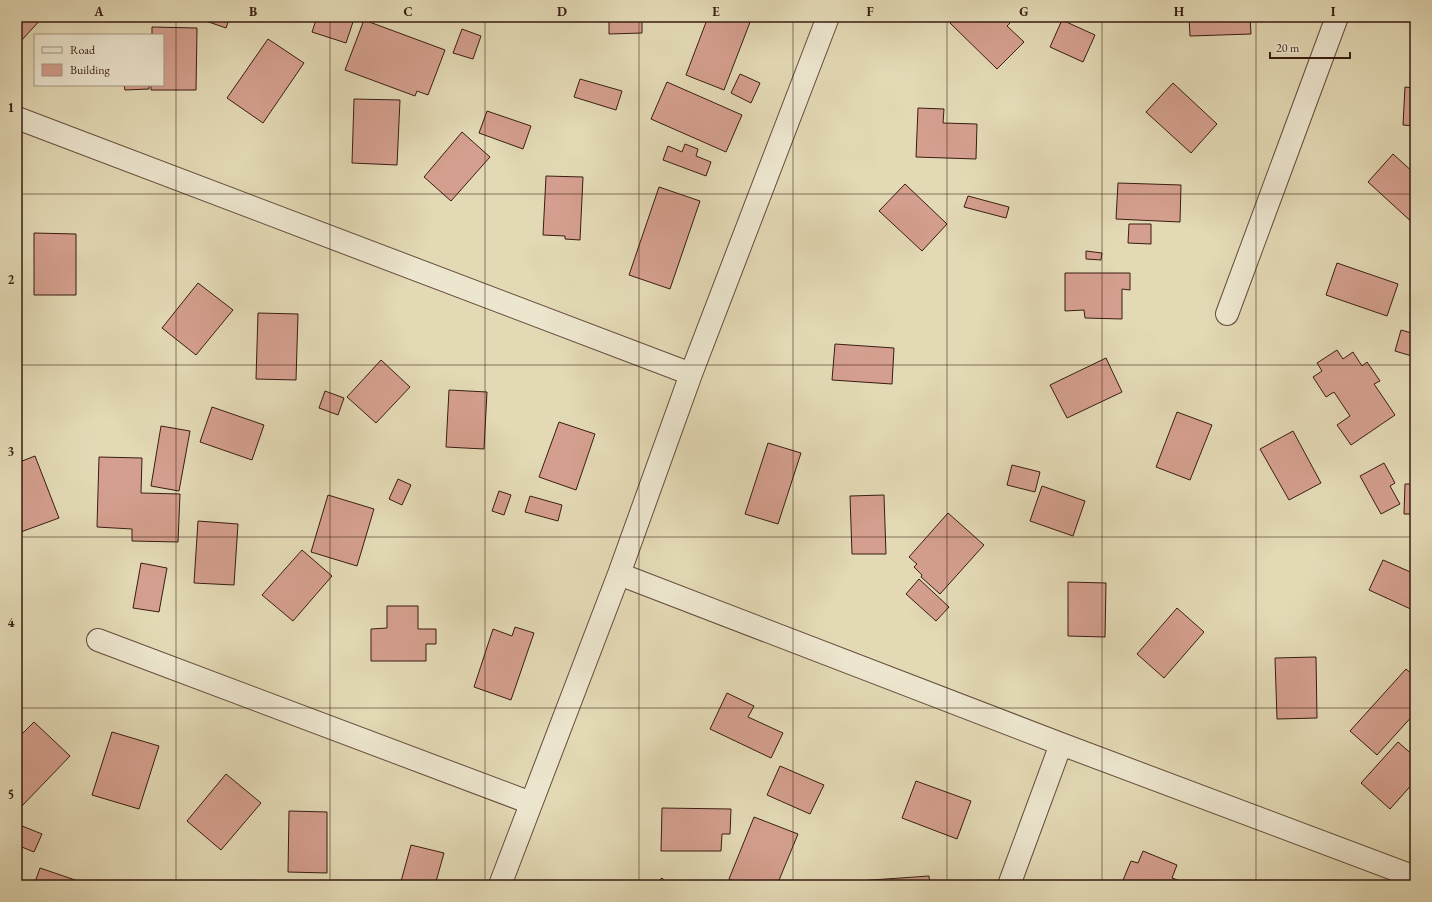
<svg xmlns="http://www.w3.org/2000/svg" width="1432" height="902" viewBox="0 0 1432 902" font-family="'EB Garamond',serif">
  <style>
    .building { fill: #d49f8e; stroke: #381d11 }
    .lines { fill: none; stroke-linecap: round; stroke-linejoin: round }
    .minor-casing { stroke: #634c3a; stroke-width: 24 }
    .minor { stroke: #ede6cf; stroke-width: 22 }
    .grid { fill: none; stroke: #381d11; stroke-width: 1; stroke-opacity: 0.55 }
    .neatline { fill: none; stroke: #381d11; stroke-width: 1.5 }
    .grid-label { font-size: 13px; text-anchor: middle; font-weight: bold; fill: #381d11 }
  </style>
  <rect width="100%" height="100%" fill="#e3d9b5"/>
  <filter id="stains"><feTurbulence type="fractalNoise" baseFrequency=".005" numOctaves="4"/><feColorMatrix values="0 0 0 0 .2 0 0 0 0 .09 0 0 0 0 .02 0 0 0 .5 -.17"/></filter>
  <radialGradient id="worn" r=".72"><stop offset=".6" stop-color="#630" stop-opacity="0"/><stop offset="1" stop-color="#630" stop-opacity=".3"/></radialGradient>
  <path class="building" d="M17,17H43L20,42L17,39Z
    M201,17H230L226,28L200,19Z
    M317,17H349L354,19L346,43L312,32Z
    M609,17H642V33L609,34Z
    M708,17H752L724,90L686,75Z
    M956,17H1004L1010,23L1007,26L1024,42L997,69L950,23Z
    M1189,17H1250L1251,34L1190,36Z
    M364,20L445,50L428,95L417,91L415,96L345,70Z
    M1062,20L1095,35L1083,62L1050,47Z
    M152,27L197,28L196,90H151V85H163V35H152Z
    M462,29L481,36L473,59L453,53Z
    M268,39L304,63L263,123L227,98Z
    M740,74L760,83L751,103L731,93Z
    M580,79L622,91L616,110L574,97Z
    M667,82L742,115L726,152L651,119Z
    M1173,83L1217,124L1191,153L1146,112Z
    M124,85H149V89L125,90Z
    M1405,87L1415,88V126L1403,125Z
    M354,99L400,100L397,165L352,163Z
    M918,108L944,109L943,123L977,124L976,159L916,157Z
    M487,111L531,126L523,149L479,133Z
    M462,132L490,157L451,201L424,177Z
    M685,144L698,149L696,156L711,162L706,176L663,160L668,146L682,152Z
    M1393,154L1415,174V225L1368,182Z
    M546,176L583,177L580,240L565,239V236L543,235Z
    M1118,183L1181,185L1180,222L1116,219Z
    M905,184L947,224L922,251L879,211Z
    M659,187L700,201L670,289L629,275Z
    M968,196L1009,207L1006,218L964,207Z
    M1129,224H1151V244L1128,243Z
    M34,233L76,234V295H34Z
    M1086,251L1102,253L1101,260L1086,259Z
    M1337,263L1398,284L1387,316L1326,295Z
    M1065,273H1130V290L1122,289V319L1085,318L1084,310L1065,311Z
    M198,283L233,310L196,355L162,328Z
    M258,313L298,314L296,380L256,379Z
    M1401,330L1415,334V357L1395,351Z
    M835,344L894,348L892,384L832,380Z
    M1337,350L1343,359L1353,352L1362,366L1367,362L1380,381L1374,384L1395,415L1351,445L1337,425L1350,416L1334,392L1326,397L1313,377L1322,371L1317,363Z
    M1106,358L1122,392L1067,418L1050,385Z
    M381,360L410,387L376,423L347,397Z
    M449,390L487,392L484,449L446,447Z
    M325,391L344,398L338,415L319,408Z
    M212,407L264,425L252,460L200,442Z
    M1177,412L1212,425L1190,480L1156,467Z
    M559,422L595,434L576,490L539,477Z
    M161,426L190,431L179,491L151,486Z
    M1293,431L1321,483L1289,500L1260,449Z
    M768,443L801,453L778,524L745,514Z
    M35,456L59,518L18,533L17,463Z
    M99,457L142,458L141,493L180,494L178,542L132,541V529L97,527Z
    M1384,463L1395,483L1390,486L1400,504L1381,514L1360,476Z
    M1012,465L1040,472L1035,492L1007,485Z
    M398,479L411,485L402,505L389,499Z
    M1405,484H1415V514H1404Z
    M1042,486L1085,501L1073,536L1030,521Z
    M499,491L511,495L504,515L492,511Z
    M328,495L374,509L357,566L311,552Z
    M884,495L886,554H852L850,496Z
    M530,496L562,505L558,521L525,512Z
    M948,513L984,545L940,594L921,577L922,575L914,567L917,564L909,557Z
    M198,521L238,524L234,585L194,583Z
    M302,550L332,576L293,621L262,595Z
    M1383,560L1415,574V611L1369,590Z
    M141,563L167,568L159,612L133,608Z
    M919,579L949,607L936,621L906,594Z
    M1068,582L1106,583L1105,637L1068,636Z
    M387,606H418V629H436V644H426V661H371V629L387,628Z
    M1177,608L1204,632L1164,678L1137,654Z
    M515,627L534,633L511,700L474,687L493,629L512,636Z
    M1316,657L1317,718L1277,719L1275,658Z
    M1406,669L1415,677V713L1377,755L1350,731Z
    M727,693L754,706L748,717L783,733L771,758L710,729Z
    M34,722L70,756L21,807L17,804V739Z
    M112,732L159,746L139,809L92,795Z
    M1398,742L1415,757V781L1390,809L1361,783Z
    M780,766L824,785L810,814L767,795Z
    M226,774L261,803L221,850L187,821Z
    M916,781L971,801L957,839L902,818Z
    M662,808L731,809L730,834H722L721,851H661Z
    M289,811L327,812V873L288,872Z
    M754,817L798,834L777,885H744L729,879Z
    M17,824L42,834L34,852L17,845Z
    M411,845L444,853L435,885H400Z
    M1143,851L1177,865L1172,878L1191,885H1121L1131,861L1138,863Z
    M40,868L81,882L80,885H34Z
    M929,876L930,885H858L857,881Z
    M662,878L669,885H654Z
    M224,880L237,885H222Z"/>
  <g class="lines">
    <defs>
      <path id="minor" d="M17,118L691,374
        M1227,314L1337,17
        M619,574L1061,744L1415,877
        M98,640L531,803
        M500,885L619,574L691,374L828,17
        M1009,885L1061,744"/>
    </defs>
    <use href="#minor" class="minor-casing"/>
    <use href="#minor" class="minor"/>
  </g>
  <path class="grid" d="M176,17V885M330,17V885M485,17V885M639,17V885M793,17V885M947,17V885M1102,17V885M1256,17V885M17,194H1415M17,365H1415M17,537H1415M17,708H1415"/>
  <rect width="1432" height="902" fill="none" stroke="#e3d9b5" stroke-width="44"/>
  <rect x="34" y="34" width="130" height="52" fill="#ede6cf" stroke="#a59683"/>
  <rect x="42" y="47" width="20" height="6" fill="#ede6cf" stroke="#a59683"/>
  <text x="70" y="54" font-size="12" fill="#381d11">Road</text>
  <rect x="42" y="64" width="20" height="12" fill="#d49f8e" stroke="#a59683"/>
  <text x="70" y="74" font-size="12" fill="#381d11">Building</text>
  <path d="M1270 52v6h80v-6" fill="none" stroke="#381d11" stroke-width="2"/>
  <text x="1276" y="52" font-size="12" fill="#381d11" stroke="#ede6cf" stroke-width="3" paint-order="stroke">20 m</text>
  <rect x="22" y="22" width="1388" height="858" class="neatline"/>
  <g class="grid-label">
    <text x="99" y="16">A</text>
    <text x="253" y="16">B</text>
    <text x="408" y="16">C</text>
    <text x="562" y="16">D</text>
    <text x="716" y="16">E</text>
    <text x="870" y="16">F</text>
    <text x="1024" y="16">G</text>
    <text x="1179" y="16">H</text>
    <text x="1333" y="16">I</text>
    <text x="11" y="112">1</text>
    <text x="11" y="284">2</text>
    <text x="11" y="456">3</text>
    <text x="11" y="627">4</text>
    <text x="11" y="799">5</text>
  </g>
  <rect width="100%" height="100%" filter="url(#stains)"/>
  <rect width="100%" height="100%" fill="url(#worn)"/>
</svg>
